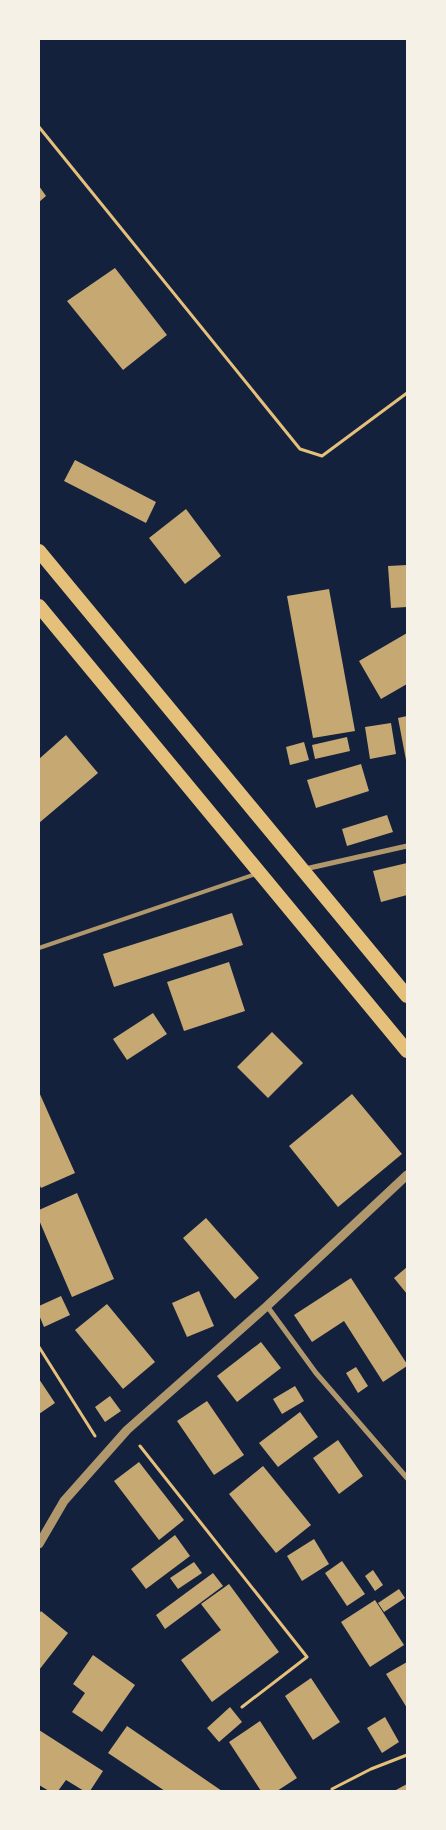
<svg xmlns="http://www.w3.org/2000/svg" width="446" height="1830" viewBox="0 0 446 1830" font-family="Inter,sans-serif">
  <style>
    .building { fill: #c6a872 }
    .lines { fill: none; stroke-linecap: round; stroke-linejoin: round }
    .path { stroke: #e5c07b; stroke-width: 3 }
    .service { stroke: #b1986c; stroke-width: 4 }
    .minor { stroke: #b1986c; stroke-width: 5 }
    .tertiary { stroke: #b1986c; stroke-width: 9 }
    .trunk { stroke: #e5c07b; stroke-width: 14 }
  </style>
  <rect width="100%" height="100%" fill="#14213d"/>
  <path class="building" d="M39,186L46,196L39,202Z
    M115,268L167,335L123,370L67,301Z
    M75,460L156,502L146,523L64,481Z
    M186,509L221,556L185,584L149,538Z
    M407,565V607L391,608L388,566Z
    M329,589L355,731L313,738L287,596Z
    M407,633V684L381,699L359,661Z
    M407,716V760H406L398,718Z
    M391,723L396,754L370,759L365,727Z
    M66,735L98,773L39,823V759Z
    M347,737L350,751L315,759L312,745Z
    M304,742L309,760L290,765L286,747Z
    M361,764L369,791L316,808L307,780Z
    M387,815L393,832L347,846L342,829Z
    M407,863V895L381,902L373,871Z
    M232,913L243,945L114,987L103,954Z
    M229,962L245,1011L184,1031L167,982Z
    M153,1013L167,1034L127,1060L113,1039Z
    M272,1032L303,1063L268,1098L237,1067Z
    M39,1092L75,1173L41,1188L39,1184Z
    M352,1094L402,1154L338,1207L289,1146Z
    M77,1193L114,1279L72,1297L39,1220V1210Z
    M206,1218L259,1278L235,1299L183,1238Z
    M407,1267V1294L394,1278Z
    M351,1278L407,1364V1366L383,1382L344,1321L312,1342L294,1315Z
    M199,1291L214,1326L187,1337L172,1303Z
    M61,1296L70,1315L44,1327L39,1315V1306Z
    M107,1304L155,1362L123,1389L75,1330Z
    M261,1342L281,1368L237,1402L217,1376Z
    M356,1367L368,1386L358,1393L346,1373Z
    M39,1379L55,1403L39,1414Z
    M295,1386L304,1401L282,1414L273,1399Z
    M110,1396L121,1411L105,1422L95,1407Z
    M207,1401L244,1455L214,1475L177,1421Z
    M300,1412L318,1437L278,1467L259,1443Z
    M338,1440L363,1476L339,1494L313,1458Z
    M139,1462L184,1520L159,1540L114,1481Z
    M263,1466L311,1525L276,1553L229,1494Z
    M175,1535L190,1556L146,1589L131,1569Z
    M314,1539L329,1564L302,1581L287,1556Z
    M342,1561L365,1594L347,1606L325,1573Z
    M194,1562L202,1573L178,1589L170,1578Z
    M373,1570L383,1585L375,1591L365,1576Z
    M213,1573L223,1586L165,1629L156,1615Z
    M229,1584L279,1652L212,1702L181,1660L221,1630L201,1604Z
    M399,1589L405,1598L384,1612L378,1603Z
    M375,1600L404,1645L370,1667L341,1622Z
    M41,1611L68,1633L39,1670V1614Z
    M93,1655L135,1685L102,1732L72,1712L85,1693L73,1684Z
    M407,1662V1708L386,1674Z
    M311,1678L340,1722L313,1740L285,1696Z
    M230,1707L242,1722L219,1742L207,1728Z
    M385,1717L399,1742L382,1753L367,1728Z
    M260,1721L297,1778L277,1791H261L229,1742Z
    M127,1726L222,1791H165L108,1753Z
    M39,1730L103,1771L90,1791H84L66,1780L58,1791H49L39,1785Z
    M407,1784V1791H394Z"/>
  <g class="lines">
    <path class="path" d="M39,127L300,449L322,456L407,393
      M39,1347L95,1436
      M140,1446L307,1657L242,1707
      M332,1789L371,1769L407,1755"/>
    <path class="service" d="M39,948L256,874"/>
    <path class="minor" d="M305,869L407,846
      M267,1306L316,1373L407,1478"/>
    <path class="tertiary" d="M39,1544L64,1501L127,1430L267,1306L407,1175"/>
    <path class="trunk" d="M39,551L407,996
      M39,606L407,1051"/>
  </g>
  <rect width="446" height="1830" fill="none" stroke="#f6f1e7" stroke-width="80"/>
</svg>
